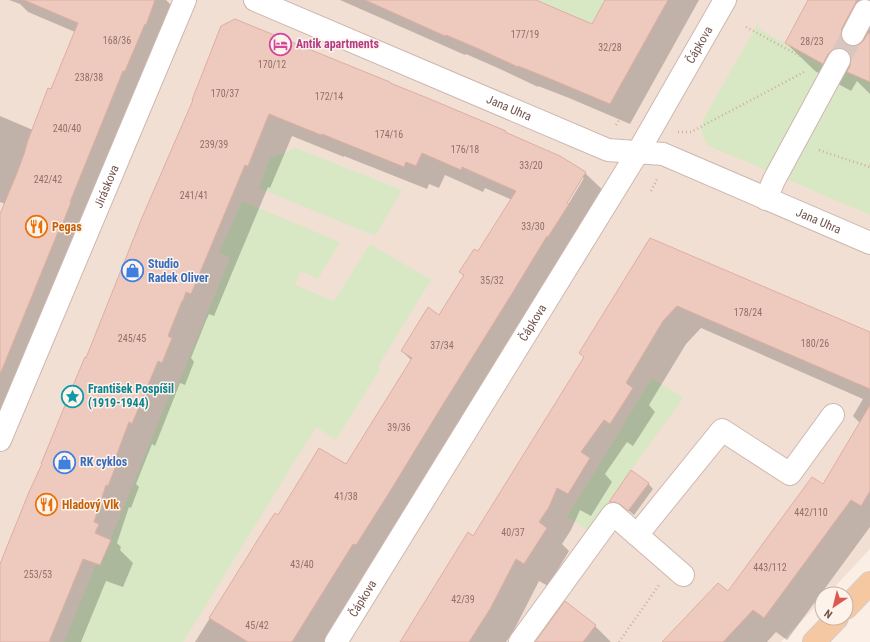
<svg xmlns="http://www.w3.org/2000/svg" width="870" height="642" viewBox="0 0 870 642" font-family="'Roboto Condensed',sans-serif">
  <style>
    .residential { fill: #f2dfd4 }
    .green { fill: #d8e7c4 }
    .shadow { fill: #0003; fill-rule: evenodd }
    .building { fill: #eec9be; stroke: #e0ada0 }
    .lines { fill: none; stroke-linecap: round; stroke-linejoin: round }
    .minor-tunnel { stroke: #d9c7bf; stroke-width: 22; stroke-dasharray: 22 11; stroke-linecap: butt }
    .minor-casing { stroke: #ceb7af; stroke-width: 24 }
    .major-casing { stroke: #d5cbc9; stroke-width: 24 }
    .path { stroke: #d3aca2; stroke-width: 2.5; stroke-dasharray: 1 3; stroke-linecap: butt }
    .minor { stroke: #fff; stroke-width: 22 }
    .major { stroke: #f5c8a1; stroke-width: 22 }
    .labels { text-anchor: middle; stroke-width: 3; stroke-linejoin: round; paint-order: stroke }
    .number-label { font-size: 10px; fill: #917068 }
    .hotel-label { font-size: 12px; font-weight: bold; fill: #b23c85; stroke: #fef3eb; text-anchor: start }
    .street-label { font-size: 12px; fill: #72534c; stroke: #fef3eb }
    .food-label { font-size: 12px; font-weight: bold; fill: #c56008; stroke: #fef3eb; text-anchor: start }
    .shop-label { font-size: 12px; font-weight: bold; fill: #366cbe; stroke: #fef3eb; text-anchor: start }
    .culture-label { font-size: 12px; font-weight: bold; fill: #0d838f; stroke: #fef3eb; text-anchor: start }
  </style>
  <rect width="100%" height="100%" fill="#fbeee5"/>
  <path class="residential" d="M0,0H870V549L828,594H822V600L781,642H0Z"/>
  <path class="green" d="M536,0H605L589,42L574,16Z
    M758,23L759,29L823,64L829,55L850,66L848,72L870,82V215L709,146C701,134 700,134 703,120Z
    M296,148L402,190L375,236L259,188L270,158Z
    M242,201L340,242L318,279L301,271L295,285L334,301L370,244L431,280L378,366L380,367L379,369H380L336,440L316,427L183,642H64L96,564L100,565L170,393L174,394L230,258L219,253Z
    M652,378L683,398L588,530L567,517Z"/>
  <path class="shadow" d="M9,0H166L173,7L0,441V217L5,204L0,202V116L33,130L51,91L75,32L28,12L20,4Z
    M340,0H534L593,25L606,0H699L630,124L569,98L538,86V87L500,69L466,54L465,55Z
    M809,0H870V94L857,81L851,91L815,71L786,43Z
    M425,98L506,132L509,135L585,173L608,195L328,642H195L267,526L346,465L412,361L402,351L440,316L464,276L460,272L479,253L512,200L485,188L483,192L445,175L439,188L429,184L427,189L344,156V157L292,136L270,188L268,187L214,316L209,314L205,323L191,358L194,362L185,385L180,383L155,446L152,444L136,484L139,487L131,508L129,507L117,543L121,547L120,550L133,563L123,587L106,581L81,642H0V566L194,100ZM581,178H584L566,208L564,207Z
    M650,239L870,333V527L787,640L776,632L767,642H664L728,593L823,485L860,423L853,416L863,399L701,328L686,344L649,405L655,412L633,446L627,442L605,474L612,482L591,516L580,510L571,530L562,544L569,551L548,586L539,581L513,632L506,642H401L473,537L585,357Z
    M648,483L653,489L634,515L628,510L622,507H615L610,502Z
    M595,626L611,642H537Z"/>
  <path class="building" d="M24,0H155L146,25L145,24L125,71H123L70,202H71L59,233L58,232L1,372H0V214L17,173L25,151L28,140L48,88L51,89L78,23Z
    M365,0H536L592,24L605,0H668L610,104L548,78L518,66V67L479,49L446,35L445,36Z
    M808,0H857L842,28L841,35L843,41L848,45L853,46L860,44L864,40L868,33L870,34V82L847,72L850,66L851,59L849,53L845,49L838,48L832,50L828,54L823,64L785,43Z
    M235,19L375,76L390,82V83L425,97L506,131L505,132L560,156L586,172L567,203L569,204L548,237L547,236L513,292L442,406L389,493L356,545L353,544L292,642H248L209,618L267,525L275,513L278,515L319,448L346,464L412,358L401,351L428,307L439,315L464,275L459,272L474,249L478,251L516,191L462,167L461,170L422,153L416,166L406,162L404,167L322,134L321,135L269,114L248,166L245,165L191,294L186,292L183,301H182L168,336L172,338L162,363L158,361L132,424L129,422L114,462L117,463L108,486L106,485L94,522L99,524L95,533L111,540L100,565L83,559L49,642H0V564L29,492L42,464H41L77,376L85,357L86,358L141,220L193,100H192L221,26Z
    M650,238L870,332V389L677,306L663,321L626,383L633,388L610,424L604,420L581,452L590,458L568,494L557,488L549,507L539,522L547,528L524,564L516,559L490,609L469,642H400L468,532L473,536L584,357L579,353Z
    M870,405V491L861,506L851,500L764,618L753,610L723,642H662L718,583L728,591L812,477L823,484Z
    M631,470L649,483L628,511L621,505L615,502H609Z
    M565,601L596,625L583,642H535Z"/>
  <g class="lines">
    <path class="minor-tunnel" d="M839,60L853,34"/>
    <defs>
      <g id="minor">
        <path id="s1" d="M255,0L608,150L663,154L870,243"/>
        <path d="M853,34L865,11"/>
        <path d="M766,199L774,180L839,60"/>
        <path id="s2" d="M0,440L185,0"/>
        <path d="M637,535L722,430L790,474L833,415"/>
        <path id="s3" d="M336,642L638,152L725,0"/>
        <path d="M520,642L613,514L683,575"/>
      </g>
      <path id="major" d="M846,608L870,583
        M814,642L837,618"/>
    </defs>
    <use href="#minor" class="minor-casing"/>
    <use href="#major" class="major-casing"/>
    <path class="path" d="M746,27L811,62
      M616,125L622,116
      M678,132H691L804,72
      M819,150L839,157L870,167
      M651,191L657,179
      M619,642L659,585"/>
    <use href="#minor" class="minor"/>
    <use href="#major" class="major"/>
  </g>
  <defs>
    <symbol id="hotel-ring" viewBox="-11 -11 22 22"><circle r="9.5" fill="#fef3eb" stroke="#d1479c" stroke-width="1.5"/><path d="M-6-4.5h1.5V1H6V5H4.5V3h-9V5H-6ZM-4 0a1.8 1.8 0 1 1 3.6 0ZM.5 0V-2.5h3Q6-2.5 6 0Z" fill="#d1479c"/></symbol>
    <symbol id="restaurant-ring" viewBox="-11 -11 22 22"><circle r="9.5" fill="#fef3eb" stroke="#e8710a" stroke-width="1.5"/><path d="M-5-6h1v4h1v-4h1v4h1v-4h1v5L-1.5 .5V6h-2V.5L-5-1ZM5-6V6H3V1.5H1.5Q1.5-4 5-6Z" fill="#e8710a"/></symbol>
    <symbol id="shop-ring" viewBox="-11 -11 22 22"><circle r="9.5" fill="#fef3eb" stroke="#3f7fe0" stroke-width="1.5"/><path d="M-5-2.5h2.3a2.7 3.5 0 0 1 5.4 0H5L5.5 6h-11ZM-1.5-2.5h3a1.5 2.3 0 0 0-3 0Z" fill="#3f7fe0"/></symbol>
    <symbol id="sight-ring" viewBox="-11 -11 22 22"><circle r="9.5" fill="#fef3eb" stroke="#0f9aa8" stroke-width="1.5"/><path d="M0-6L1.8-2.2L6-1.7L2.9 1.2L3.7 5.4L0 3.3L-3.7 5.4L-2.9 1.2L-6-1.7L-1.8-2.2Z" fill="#0f9aa8"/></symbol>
  </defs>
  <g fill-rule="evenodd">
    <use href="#hotel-ring" x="268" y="32" width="25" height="25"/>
    <use href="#restaurant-ring" x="24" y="214" width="25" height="25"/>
    <use href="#shop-ring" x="120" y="258" width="25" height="25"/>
    <use href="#sight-ring" x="60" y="384" width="25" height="25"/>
    <use href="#shop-ring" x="52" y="450" width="25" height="25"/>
    <use href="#restaurant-ring" x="34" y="492" width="25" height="25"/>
  </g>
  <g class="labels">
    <g class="number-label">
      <text x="525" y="38">177/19</text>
      <text x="117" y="44">168/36</text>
      <text x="812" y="45">28/23</text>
      <text x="610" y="51">32/28</text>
      <text x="272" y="68">170/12</text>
      <text x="89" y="81">238/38</text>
      <text x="225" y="97">170/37</text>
      <text x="329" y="100">172/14</text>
      <text x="67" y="132">240/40</text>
      <text x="389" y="138">174/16</text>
      <text x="214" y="148">239/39</text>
      <text x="465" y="153">176/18</text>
      <text x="531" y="169">33/20</text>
      <text x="48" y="183">242/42</text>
      <text x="194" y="199">241/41</text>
      <text x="533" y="230">33/30</text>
      <text x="492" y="284">35/32</text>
      <text x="748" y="316">178/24</text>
      <text x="132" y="342">245/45</text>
      <text x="815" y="347">180/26</text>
      <text x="442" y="349">37/34</text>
      <text x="399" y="431">39/36</text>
      <text x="346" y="500">41/38</text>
      <text x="811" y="516">442/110</text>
      <text x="513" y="536">40/37</text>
      <text x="302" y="568">43/40</text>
      <text x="770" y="571">443/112</text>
      <text x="38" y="578">253/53</text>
      <text x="463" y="603">42/39</text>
      <text x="257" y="629">45/42</text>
    </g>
    <g class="hotel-label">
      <text x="296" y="48">Antik apartments</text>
    </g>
    <g class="street-label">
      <text dy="4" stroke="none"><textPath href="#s3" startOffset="699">Čápkova</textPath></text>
      <text dy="4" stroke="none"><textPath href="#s1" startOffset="276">Jana Uhra</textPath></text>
      <text dy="4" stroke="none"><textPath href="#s2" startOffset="275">Jiráskova</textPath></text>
      <text dy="4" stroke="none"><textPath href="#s1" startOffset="608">Jana Uhra</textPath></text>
      <text dy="4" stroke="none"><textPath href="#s3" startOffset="375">Čápkova</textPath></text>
      <text dy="4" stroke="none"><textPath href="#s3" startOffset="51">Čápkova</textPath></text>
    </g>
    <g class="food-label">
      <text x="52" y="231">Pegas</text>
      <text x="62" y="509">Hladový Vlk</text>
    </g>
    <g class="shop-label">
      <text x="148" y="268">Studio<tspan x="148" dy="14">Radek Oliver</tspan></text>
      <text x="80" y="466">RK cyklos</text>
    </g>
    <g class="culture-label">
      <text x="88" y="393">František Pospíšil<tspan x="88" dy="14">(1919-1944)</tspan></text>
    </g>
  </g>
  <g transform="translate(834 606) rotate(215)"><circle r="19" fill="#fef3eb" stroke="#c6b3ab"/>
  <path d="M0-3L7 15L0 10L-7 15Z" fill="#dc5952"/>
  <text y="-6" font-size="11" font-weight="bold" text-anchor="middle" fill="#72534c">N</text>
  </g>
</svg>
